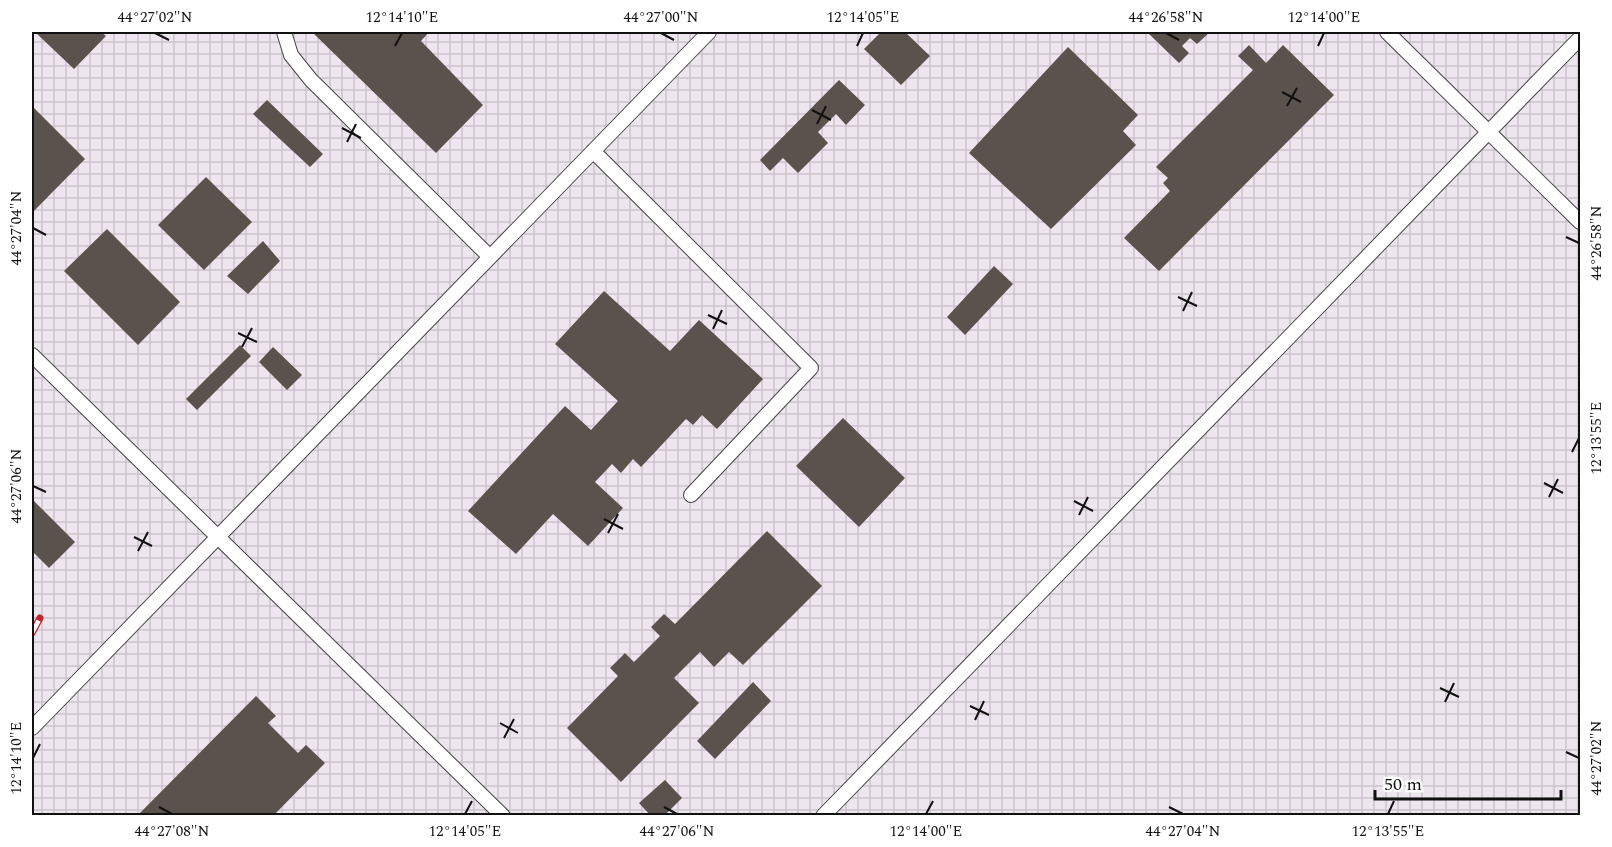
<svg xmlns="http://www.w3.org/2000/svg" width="1612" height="847" viewBox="0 0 1612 847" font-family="Spectral,serif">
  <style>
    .industrial { fill: url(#industrial-grid) }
    .building { fill: #5a524d }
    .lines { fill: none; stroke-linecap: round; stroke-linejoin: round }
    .lane-casing { stroke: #444; stroke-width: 16 }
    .lane { stroke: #fff; stroke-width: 14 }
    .rail-casing { stroke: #c4262e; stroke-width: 7 }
    .rail { stroke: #fff; stroke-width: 4.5; stroke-dasharray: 14; stroke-linecap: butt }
    .ticks { fill: none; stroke: #111; stroke-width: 2 }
    .neatline { fill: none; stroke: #111; stroke-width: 2 }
    .ticks-label { font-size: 15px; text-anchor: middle; fill: #111 }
  </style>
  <defs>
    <pattern id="industrial-grid" width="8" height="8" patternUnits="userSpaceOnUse" patternTransform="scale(1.5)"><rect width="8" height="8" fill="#eee6ef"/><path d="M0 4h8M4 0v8" fill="none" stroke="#cbc4cc"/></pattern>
  </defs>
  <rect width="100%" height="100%" fill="#fffdf5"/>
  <path class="industrial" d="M32,32H1580V815H32Z"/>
  <path class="building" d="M35,32H101L106,36L74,69Z
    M312,32H429L421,41L483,105L436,153Z
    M881,32H905L930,56L901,85L864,49Z
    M1147,32H1210L1197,44L1190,38L1182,46L1189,53L1179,63Z
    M1249,45L1266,63L1283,45L1334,95L1159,271L1124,238L1170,191L1163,183L1168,178L1156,167L1253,70L1238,56Z
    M1068,47L1138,115L1123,131L1136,145L1051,229L969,153Z
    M839,80L865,105L846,125L836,114L818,132L828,143L798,173L783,158L770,171L760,160Z
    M267,100L323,154L310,167L253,114Z
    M32,106L85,159L32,213Z
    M206,177L252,222L204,270L158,225Z
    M107,229L180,302L138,345L64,271Z
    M263,241L280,261L248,294L227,276Z
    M994,266L1013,284L965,335L947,317Z
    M604,291L670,351L699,320L763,379L717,429L702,415L693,425L686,419L641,467L633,459L621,473L612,464L595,482L623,508L588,546L553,514L516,554L468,511L565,406L591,430L618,401L555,344Z
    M240,345L251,356L197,410L186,399Z
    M273,347L302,375L287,390L259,362Z
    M843,418L905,478L859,527L796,466Z
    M32,499L75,542L49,568L32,551Z
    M767,531L822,586L743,665L729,652L714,667L700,652L674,678L699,703L621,782L567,728L618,676L610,668L625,653L634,662L660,636L651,627L664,614L675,624Z
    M753,682L771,701L715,759L697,741Z
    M256,696L276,716L268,723L298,753L306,745L325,763L273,816H137Z
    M665,780L682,798L664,816H651L639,803Z"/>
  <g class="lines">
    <defs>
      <path id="lane" d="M284,32L291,55L311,80L490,257
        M1387,32L1580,222
        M593,151L811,368L691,495
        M32,355L503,816
        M32,728L709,32
        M823,816L1580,38"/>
    </defs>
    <use href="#lane" class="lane-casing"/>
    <use href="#lane" class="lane"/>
    <defs>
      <path id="rail" d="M32,633L40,618"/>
    </defs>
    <use href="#rail" class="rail-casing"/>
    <use href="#rail" class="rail"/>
  </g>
  <path class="ticks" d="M155,33L169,40M661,33L674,40M1166,33L1179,40M395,46L402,33M857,46L863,33M1318,46L1324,33M1282,92L1301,102M1287,106L1297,88M812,110L831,120M817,124L826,106M342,128L361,138M347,142L356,124M33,228L46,235M1566,237L1579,243M1178,297L1197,306M1183,311L1192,292M708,315L727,324M713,329L722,310M238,333L257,342M242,347L252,328M1572,452L1579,438M1544,483L1563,493M33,486L46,492M1549,497L1558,479M1074,501L1093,511M1079,515L1088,497M604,519L623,529M608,533L618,514M134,537L152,546M138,551L148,532M1440,688L1459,697M1445,702L1454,683M970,706L989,715M975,720L984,701M500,723L518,733M504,738L514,719M1566,752L1579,758M33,758L40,744M159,807L172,814M664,807L677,814M1169,807L1183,814M465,814L472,801M926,814L933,801M1388,814L1394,801"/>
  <rect width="1612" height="847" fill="none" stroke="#ffffff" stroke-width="66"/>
  <path d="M1375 790v9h186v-9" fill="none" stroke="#111111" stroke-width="3"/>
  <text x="1384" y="790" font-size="18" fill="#111111" stroke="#ffffff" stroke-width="4.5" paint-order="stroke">50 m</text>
  <rect x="33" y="33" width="1546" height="781" class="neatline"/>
  <g class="ticks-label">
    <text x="155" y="22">44°27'02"N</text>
    <text x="402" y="22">12°14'10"E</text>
    <text x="661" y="22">44°27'00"N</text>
    <text x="863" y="22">12°14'05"E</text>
    <text x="1166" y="22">44°26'58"N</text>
    <text x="1324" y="22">12°14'00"E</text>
    <text transform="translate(16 228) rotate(-90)" y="5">44°27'04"N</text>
    <text transform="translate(1596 243) rotate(-90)" y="5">44°26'58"N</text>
    <text transform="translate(1596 438) rotate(-90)" y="5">12°13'55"E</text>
    <text transform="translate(16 486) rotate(-90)" y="5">44°27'06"N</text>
    <text transform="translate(16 758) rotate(-90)" y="5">12°14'10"E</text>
    <text transform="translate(1596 758) rotate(-90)" y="5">44°27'02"N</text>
    <text x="172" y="836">44°27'08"N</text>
    <text x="465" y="836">12°14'05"E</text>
    <text x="677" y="836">44°27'06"N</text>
    <text x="926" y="836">12°14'00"E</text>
    <text x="1183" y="836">44°27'04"N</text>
    <text x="1388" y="836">12°13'55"E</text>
  </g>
</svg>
